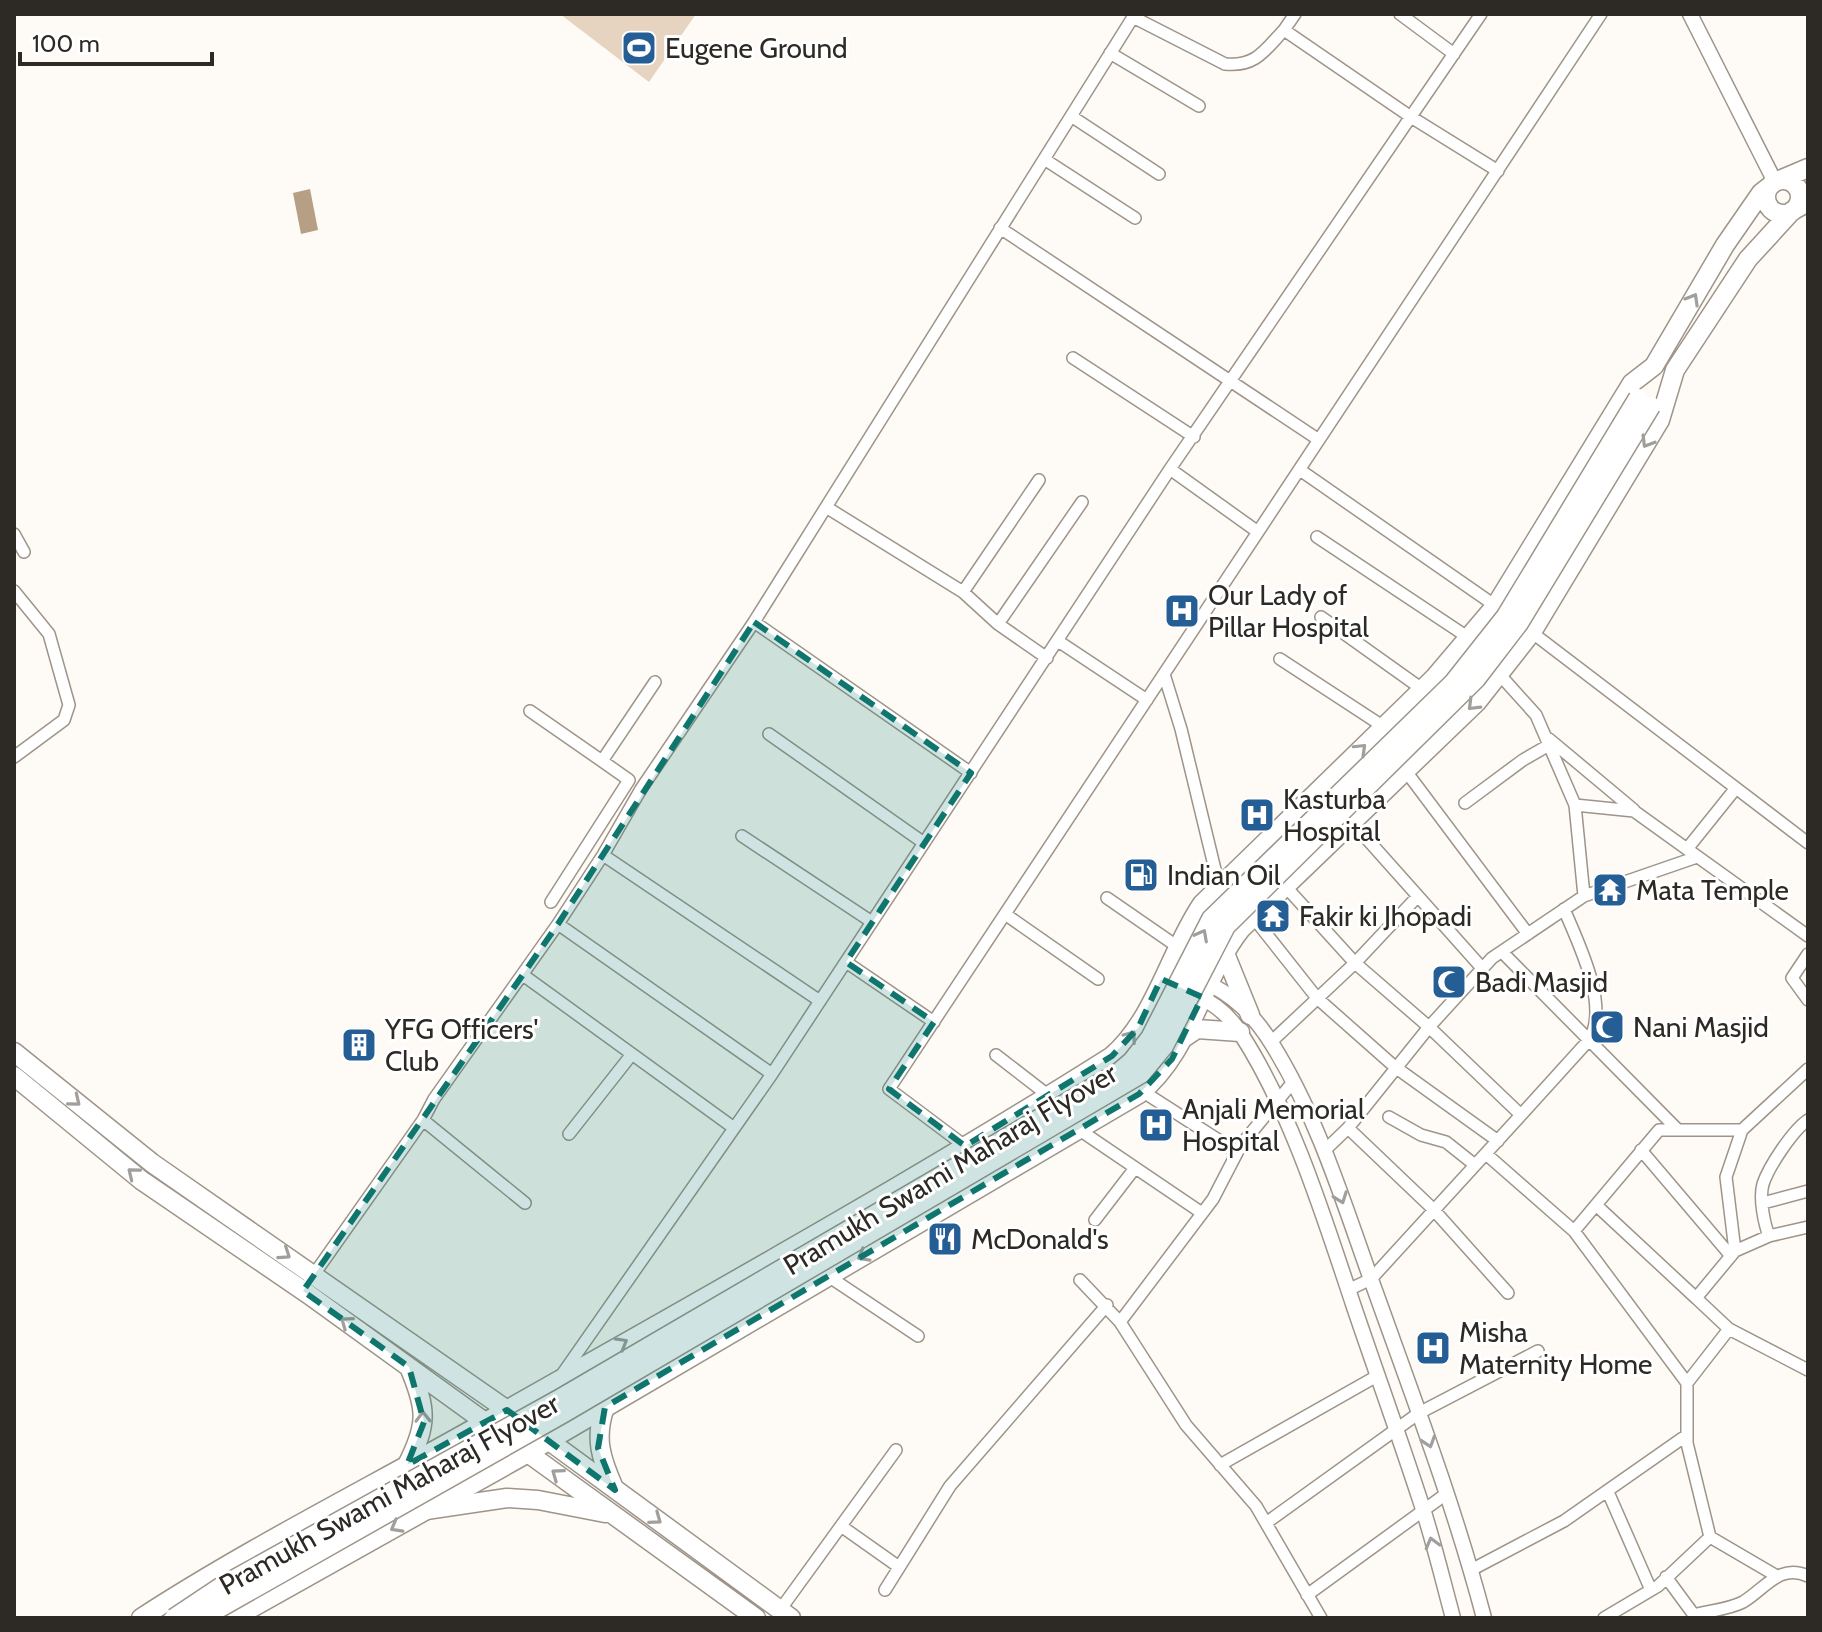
<svg xmlns="http://www.w3.org/2000/svg" width="1822" height="1632" viewBox="0 0 1822 1632" font-family="Cabin,sans-serif">
  <style>
    .green { fill: #e7d4c0 }
    .water { fill: #b69f84 }
    .lines { fill: none; stroke-linecap: round; stroke-linejoin: round }
    .minor-casing { stroke: #9e9489; stroke-width: 14 }
    .tertiary-casing { stroke: #9e9489; stroke-width: 17 }
    .primary-casing { stroke: #9e9489; stroke-width: 21 }
    .trunk-casing { stroke: #9e9489; stroke-width: 21 }
    .minor { stroke: #fff; stroke-width: 11 }
    .tertiary { stroke: #fff; stroke-width: 14 }
    .primary { stroke: #fff; stroke-width: 18 }
    .trunk { stroke: #fff; stroke-width: 18 }
    .primary-bridge-casing { stroke: #9e9489; stroke-width: 21; stroke-linecap: butt }
    .primary-bridge { stroke: #fff; stroke-width: 18 }
    .oneway { stroke: #a09f9c }
    .marked { fill: #0f766e; fill-opacity: 0.2; stroke: #0f766e; stroke-width: 6; stroke-dasharray: 16 10; stroke-linejoin: round }
    .labels { text-anchor: middle; stroke-width: 6; stroke-linejoin: round; paint-order: stroke }
    .poi-label { font-size: 28px; fill: #2d2924; stroke: #fff; text-anchor: start }
    .street-label { font-size: 28px; fill: #2d2924; stroke: #fff }
  </style>
  <rect width="100%" height="100%" fill="#fefaf5"/>
  <path class="green" d="M560,14H696L649,82Z"/>
  <path class="water" d="M310,189L318,230L301,234L293,193Z"/>
  <g class="lines">
    <defs>
      <path id="minor" d="M1295,14L1284,30L1411,117L1498,171
        M1400,14L1454,54
        M1133,17L1225,64C1256,67 1265,50 1284,30
        M1110,53L1199,106
        M1071,116L1159,174
        M1044,159L1135,218
        M1000,228L1319,440
        M1073,358L1194,437
        M1170,469L1258,532
        M1300,470L1500,609
        M826,507L963,592L998,624L1047,658
        M14,534L24,552
        M1317,537L1469,638
        M14,591L49,634L69,705L64,720L14,757
        M963,592L1039,480
        M1321,617L1422,689
        M754,622L971,773
        M998,624L1082,502
        M1530,631L1808,843
        M1058,641L1147,700
        M1280,659L1384,727
        M1164,674L1181,729L1219,886
        M1500,675L1536,715L1575,805L1584,896
        M530,711L602,761L655,682
        M769,734L924,843
        M1549,739L1634,810
        M1405,770L1528,934
        M1465,803L1523,760L1549,745
        M1575,805L1634,811L1808,936
        M1351,821L1482,968
        M742,836L872,922
        M1687,849L1736,788
        M603,855L820,1001
        M1286,887L1355,963L1429,1027L1492,958L1584,896L1697,857
        M1107,898L1178,947
        M551,902L629,780L602,761
        M1005,914L1098,979
        M1253,917L1317,998L1395,1067L1498,1141
        M558,924L772,1074
        M1502,952L1678,1130
        M1808,954L1792,978L1808,1000
        M846,962L934,1022
        M523,975L734,1128
        M1271,1042L1355,963L1418,896
        M996,1055L1049,1096
        M1293,1082L1241,1145L1213,1199L1120,1322L1186,1425L1256,1506L1321,1618
        M1142,1091L1237,1152
        M1521,1115L1589,1040C1610,1005 1578,943 1564,909
        M1389,1117L1421,1135L1446,1142L1475,1165
        M423,1120L525,1203
        M1808,1120C1793,1130 1769,1166 1763,1184C1759,1198 1764,1223 1769,1236L1808,1227
        M1348,1128L1433,1209L1508,1293
        M1078,1129L1202,1213
        M569,1134L632,1054
        M965,1146L889,1089L1601,14
        M1641,1150L1731,1256
        M1324,1151L1348,1128L1429,1027L1521,1115L1371,1279L1348,1290
        M1486,1154L1574,1231
        M1763,1203L1808,1191
        M1596,1205L1696,1298
        M1095,1220L1135,1168
        M1735,1251L1769,1236
        M828,1276L918,1336
        M310,1280L423,1120L434,1099L558,924L603,855L641,789L754,622L1135,14
        M1080,1280L1120,1322
        M1729,1329L1808,1370
        M561,1376L772,1074L1170,469L1481,14
        M1687,1383L1574,1231L1659,1130H1742
        M1220,1465L1377,1376
        M1608,1492L1651,1590
        M1266,1523L1419,1413L1538,1351
        M841,1526L899,1567
        M1710,1537L1775,1575
        M1471,1570L1564,1521L1687,1435
        M1666,1577L1694,1615C1709,1611 1730,1609 1743,1602C1765,1589 1779,1563 1808,1576
        M885,1590L950,1486L1107,1305
        M1307,1595L1446,1494
        M780,1610L896,1450
        M1604,1618L1658,1586L1710,1537L1687,1443V1383L1729,1329L1696,1298L1735,1251L1726,1177L1742,1130L1808,1069"/>
      <path id="tertiary" d="M1690,14L1775,182
        M1201,980C1233,994 1254,1015 1272,1044C1320,1121 1346,1211 1377,1296C1415,1402 1455,1508 1484,1618
        M1196,995C1216,1004 1230,1016 1241,1034C1291,1111 1324,1217 1353,1304C1376,1372 1400,1438 1422,1506C1434,1543 1443,1581 1453,1618"/>
      <path id="primary" d="M1766 197a17 17 0 1 1 34 0a17 17 0 1 1-34 0Z
        M1224,951L1250,1015
        M1182,1039L1197,1029L1240,1032
        M141,1618C252,1546 371,1487 487,1421C697,1302 908,1185 1112,1056C1155,1019 1170,951 1202,904L1434,678L1496,605L1632,383L1654,366L1725,245L1761,193L1775,182L1808,168
        M234,1618L528,1453L1139,1094C1191,1052 1201,980 1241,929L1477,702L1532,632L1660,420L1675,370L1748,259L1792,211L1808,202"/>
      <path id="trunk" d="M14,1052L152,1163L507,1410L791,1618
        M14,1076L141,1180L308,1294L756,1618
        M605,1407C594,1438 601,1459 614,1488
        M407,1465C428,1424 427,1409 409,1367
        M426,1510L507,1498L538,1500L605,1513"/>
    </defs>
    <use href="#minor" class="minor-casing"/>
    <use href="#tertiary" class="tertiary-casing"/>
    <use href="#primary" class="primary-casing"/>
    <use href="#trunk" class="trunk-casing"/>
    <use href="#minor" class="minor"/>
    <use href="#tertiary" class="tertiary"/>
    <use href="#primary" class="primary"/>
    <use href="#trunk" class="trunk"/>
    <defs>
      <path id="primary-bridge" d="M174,1618L222,1586L559,1399L1119,1072L1132,1061L1150,1038L1211,919L1453,683L1506,616L1638,398
        M202,1618L564,1413L1141,1074L1164,1046L1226,926L1476,679L1519,623L1651,406"/>
    </defs>
    <use href="#primary-bridge" class="primary-bridge-casing"/>
    <use href="#primary-bridge" class="primary-bridge"/>
  </g>
  <defs><path id="oneway-chevron" d="M-2-3.5L2.5 0L-2 3.5" fill="none" stroke-width="1.6" stroke-linecap="round" stroke-linejoin="round" transform="scale(2)"/></defs>
  <g class="oneway">
    <use href="#oneway-chevron" transform="translate(1693 299) rotate(-60)"/>
    <use href="#oneway-chevron" transform="translate(1647 442) rotate(121)"/>
    <use href="#oneway-chevron" transform="translate(1473 705) rotate(135)"/>
    <use href="#oneway-chevron" transform="translate(1361 749) rotate(-44)"/>
    <use href="#oneway-chevron" transform="translate(1202 935) rotate(-62)"/>
    <use href="#oneway-chevron" transform="translate(1131 1036) rotate(-53)"/>
    <use href="#oneway-chevron" transform="translate(75 1101) rotate(39)"/>
    <use href="#oneway-chevron" transform="translate(133 1173) rotate(-141)"/>
    <use href="#oneway-chevron" transform="translate(1341 1198) rotate(70)"/>
    <use href="#oneway-chevron" transform="translate(285 1254) rotate(34)"/>
    <use href="#oneway-chevron" transform="translate(863 1256) rotate(150)"/>
    <use href="#oneway-chevron" transform="translate(346 1322) rotate(-144)"/>
    <use href="#oneway-chevron" transform="translate(622 1343) rotate(-30)"/>
    <use href="#oneway-chevron" transform="translate(423 1417) rotate(-91)"/>
    <use href="#oneway-chevron" transform="translate(1429 1442) rotate(72)"/>
    <use href="#oneway-chevron" transform="translate(557 1474) rotate(-144)"/>
    <use href="#oneway-chevron" transform="translate(656 1519) rotate(36)"/>
    <use href="#oneway-chevron" transform="translate(396 1527) rotate(151)"/>
    <use href="#oneway-chevron" transform="translate(1432 1543) rotate(-105)"/>
  </g>
  <path class="marked" d="M754,622L971,773L846,962L934,1022L889,1089L965,1146L1112,1056L1138,1028L1161,979L1202,997L1172,1059L1139,1094L605,1407L598,1448L615,1490L507,1410L407,1465L424,1422L409,1367L303,1291L558,924Z"/>
  <defs>
    <symbol id="stadium-square" viewBox="-11 -11 22 22"><rect x="-9" y="-9" width="18" height="18" rx="4" fill="#255d95" stroke="#fff"/><path d="M0-5a6.5 5 0 1 0 0 10a6.5 5 0 1 0 0-10ZM-3.5-1.8h7v3.6h-7Z" fill="#fff"/></symbol>
    <symbol id="hospital-square" viewBox="-11 -11 22 22"><rect x="-9" y="-9" width="18" height="18" rx="4" fill="#255d95" stroke="#fff"/><path d="M-5-5h3v3.5h4V-5h3V5h-3V1.5h-4V5h-3Z" fill="#fff"/></symbol>
    <symbol id="fuel-square" viewBox="-11 -11 22 22"><rect x="-9" y="-9" width="18" height="18" rx="4" fill="#255d95" stroke="#fff"/><path d="M-5.5-6h7V0h2V4h1.3V-2.5L3-4.5l.8-.8L6-3V5H2.5V1h-1V6h-7ZM-4.2-4.7v3.2H.2V-4.7Z" fill="#fff"/></symbol>
    <symbol id="temple-square" viewBox="-11 -11 22 22"><rect x="-9" y="-9" width="18" height="18" rx="4" fill="#255d95" stroke="#fff"/><path d="M0-6L5-2H3V0L6.5 2.5H4V6H1.5V3h-3V6H-4V2.5H-6.5L-3 0V-2H-5Z" fill="#fff"/></symbol>
    <symbol id="mosque-square" viewBox="-11 -11 22 22"><rect x="-9" y="-9" width="18" height="18" rx="4" fill="#255d95" stroke="#fff"/><path d="M3.5-4.9A6 6 0 1 0 3.5 4.9A5 5 0 1 1 3.5-4.9Z" fill="#fff"/></symbol>
    <symbol id="building-square" viewBox="-11 -11 22 22"><rect x="-9" y="-9" width="18" height="18" rx="4" fill="#255d95" stroke="#fff"/><path d="M-4-6H4V6H1V3H-1V6H-4ZM-2.5-4.3h1.7v1.8h-1.7ZM.8-4.3h1.7v1.8H.8ZM-2.5-1h1.7V.8h-1.7ZM.8-1h1.7V.8H.8Z" fill="#fff"/></symbol>
    <symbol id="restaurant-square" viewBox="-11 -11 22 22"><rect x="-9" y="-9" width="18" height="18" rx="4" fill="#255d95" stroke="#fff"/><path d="M-5-6h1v4h1v-4h1v4h1v-4h1v5L-1.5 .5V6h-2V.5L-5-1ZM5-6V6H3V1.5H1.5Q1.5-4 5-6Z" fill="#fff"/></symbol>
  </defs>
  <g fill-rule="evenodd">
    <use href="#stadium-square" x="619" y="28" width="40" height="40"/>
    <use href="#hospital-square" x="1162" y="591" width="40" height="40"/>
    <use href="#hospital-square" x="1237" y="795" width="40" height="40"/>
    <use href="#fuel-square" x="1121" y="855" width="40" height="40"/>
    <use href="#temple-square" x="1590" y="870" width="40" height="40"/>
    <use href="#temple-square" x="1253" y="896" width="40" height="40"/>
    <use href="#mosque-square" x="1429" y="962" width="40" height="40"/>
    <use href="#mosque-square" x="1587" y="1007" width="40" height="40"/>
    <use href="#building-square" x="339" y="1025" width="40" height="40"/>
    <use href="#hospital-square" x="1136" y="1105" width="40" height="40"/>
    <use href="#restaurant-square" x="925" y="1219" width="40" height="40"/>
    <use href="#hospital-square" x="1413" y="1328" width="40" height="40"/>
  </g>
  <g class="labels">
    <g class="poi-label">
      <text x="665" y="58">Eugene Ground</text>
      <text x="1208" y="605">Our Lady of<tspan x="1208" dy="32">Pillar Hospital</tspan></text>
      <text x="1283" y="809">Kasturba<tspan x="1283" dy="32">Hospital</tspan></text>
      <text x="1167" y="885">Indian Oil</text>
      <text x="1636" y="900">Mata Temple</text>
      <text x="1299" y="926">Fakir ki Jhopadi</text>
      <text x="1475" y="992">Badi Masjid</text>
      <text x="1633" y="1037">Nani Masjid</text>
      <text x="385" y="1039">YFG Officers'<tspan x="385" dy="32">Club</tspan></text>
      <text x="1182" y="1119">Anjali Memorial<tspan x="1182" dy="32">Hospital</tspan></text>
      <text x="971" y="1249">McDonald's</text>
      <text x="1459" y="1342">Misha<tspan x="1459" dy="32">Maternity Home</tspan></text>
    </g>
    <g class="street-label">
      <text transform="translate(950 1169) rotate(-31)" y="10">Pramukh Swami Maharaj Flyover</text>
      <text transform="translate(389 1494) rotate(-29)" y="10">Pramukh Swami Maharaj Flyover</text>
    </g>
  </g>
  <rect width="1822" height="1632" fill="none" stroke="#2d2924" stroke-width="32"/>
  <path d="M20 52v12h192v-12" fill="none" stroke="#2d2924" stroke-width="4"/>
  <text x="32" y="52" font-size="24" fill="#2d2924" stroke="#ffffff" stroke-width="6" paint-order="stroke">100 m</text>
</svg>
